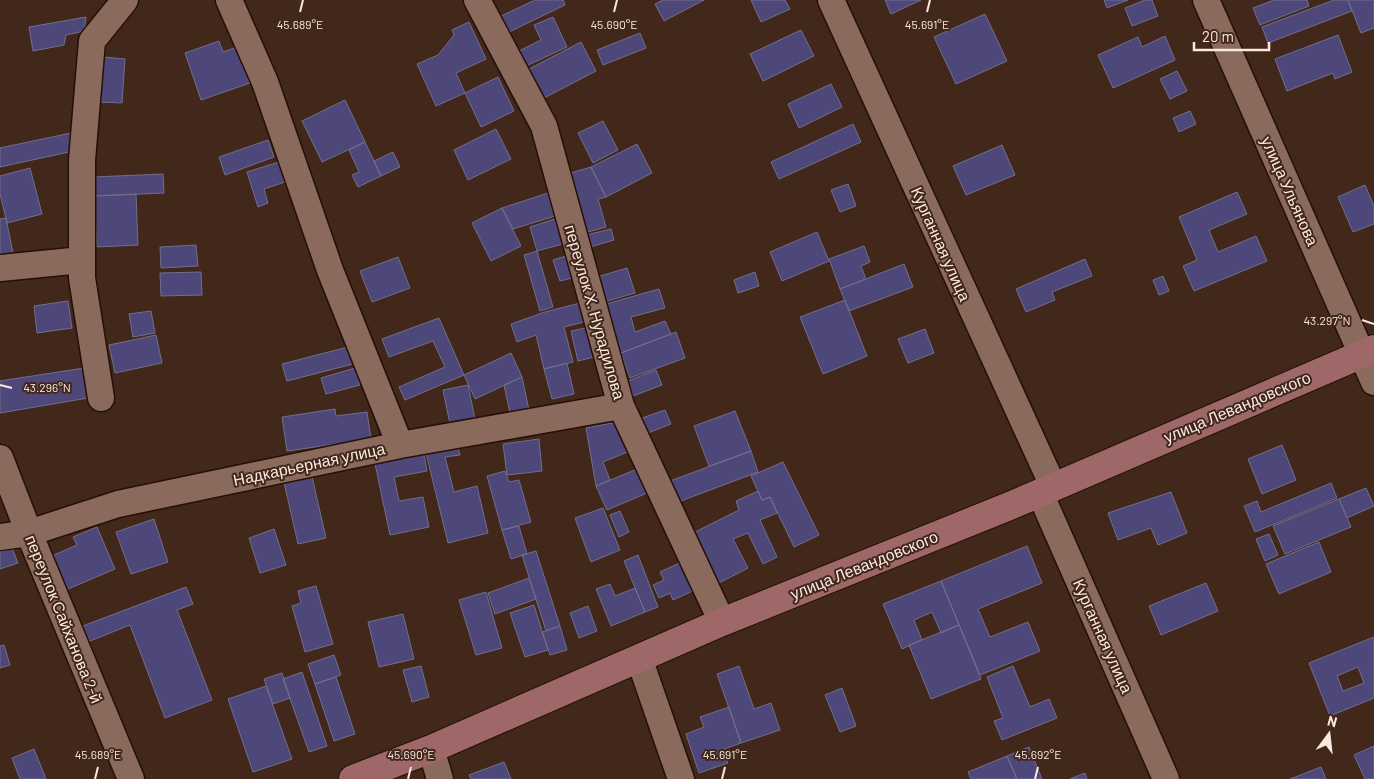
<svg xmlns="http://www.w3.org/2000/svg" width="1374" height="779" viewBox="0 0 1374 779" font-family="Barlow,sans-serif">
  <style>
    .building { fill: #4e4779; stroke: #726f8c; fill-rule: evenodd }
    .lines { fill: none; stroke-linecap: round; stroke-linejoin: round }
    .street-casing { stroke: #270f05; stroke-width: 29 }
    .secondary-casing { stroke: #270f05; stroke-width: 30 }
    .street { stroke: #896a5c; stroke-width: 26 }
    .secondary { stroke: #9e6768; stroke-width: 28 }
    .ticks { fill: none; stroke: #fbe9e1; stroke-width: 2 }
    .labels { text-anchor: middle; stroke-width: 4; stroke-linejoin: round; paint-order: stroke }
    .street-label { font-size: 16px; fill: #fbe9e1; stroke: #42271b }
    .ticks-label { font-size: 12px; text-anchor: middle; fill: #fbe9e1; stroke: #42271b; stroke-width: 4; stroke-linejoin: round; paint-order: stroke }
  </style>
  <rect width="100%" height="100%" fill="#42271b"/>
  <path class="building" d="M535,0H563L565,5L507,33L499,17Z
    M663,0H704L664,21L655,4Z
    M751,0H785L790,9L761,22Z
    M885,0H921L891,14Z
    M1104,0H1128L1107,8Z
    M1145,0H1152L1158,16L1132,26L1125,8Z
    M1274,0H1307L1309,6L1260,25L1253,8Z
    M1334,0H1348L1352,11L1268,43L1262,27Z
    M1348,0H1374V28L1361,33Z
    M985,14L1007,61L956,84L934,37Z
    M86,17L84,31L66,35L64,45L33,51L29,27Z
    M553,17L567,47L526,66L519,51L541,40L534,25Z
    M469,22L486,59L456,73L465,93L436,106L417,64L438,55L454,35L452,30Z
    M801,30L814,56L763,81L750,54Z
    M640,33L646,48L603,65L597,50Z
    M1338,35L1352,72L1335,79L1333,73L1287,91L1275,59Z
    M1165,36L1175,60L1113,88L1098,55L1138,37L1142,47Z
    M219,41L223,52L237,47L250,83L201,100L185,53Z
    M581,42L596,71L544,98L529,69Z
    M103,57L125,59L122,103L100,102Z
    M1177,71L1187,91L1170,99L1160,79Z
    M498,77L514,111L481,127L465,93Z
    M831,84L842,107L799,128L788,104Z
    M345,100L365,142L322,162L302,121Z
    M1190,111L1196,124L1179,132L1173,118Z
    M603,121L618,150L593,163L578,133Z
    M853,124L861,142L779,179L771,162Z
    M496,129L511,159L468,180L454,150Z
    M71,133L69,152L0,167V148Z
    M268,140L274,157L225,175L219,157Z
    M365,142L381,176L358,187L352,175L359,172L349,150Z
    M637,144L652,173L606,197L591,167Z
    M1002,145L1015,175L966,195L953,166Z
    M393,152L400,167L381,176L374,161Z
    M282,161L288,181L264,189L268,203L258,207L247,172Z
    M591,167L606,197L598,199L606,227L584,233L567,174Z
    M30,168L42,214L7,223L0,194V176Z
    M163,174L164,193L94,196L93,177Z
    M848,184L856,206L840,212L831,190Z
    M1365,185L1374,206V224L1353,232L1338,197Z
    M1237,192L1247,214L1209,230L1218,252L1256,236L1267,261L1194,291L1183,266L1197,260L1179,217Z
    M548,193L555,216L513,229L502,208Z
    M136,194L138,245L97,247L94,196Z
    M502,208L521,246L491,261L472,223Z
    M6,218L13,253L0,256V219Z
    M555,219L563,244L537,251L530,227Z
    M611,229L614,240L590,247L586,235Z
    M817,232L829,261L782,281L770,252Z
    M196,245L198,266L161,268L160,247Z
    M864,246L870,262L861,266L866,279L840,289L829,259Z
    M537,251L553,307L540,311L524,255Z
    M566,256L572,278L560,281L553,260Z
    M398,257L410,288L372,302L360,271Z
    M1085,259L1092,276L1052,292L1055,300L1026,312L1016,289Z
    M904,264L913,287L849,311L840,289Z
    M627,268L635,293L604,302L597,277Z
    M201,272L202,295L161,296L160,273Z
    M755,272L759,286L738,293L734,280Z
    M1163,276L1169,291L1159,295L1153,280Z
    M659,289L665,308L631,317L635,332L665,321L671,334L621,353L606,304Z
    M845,300L867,356L823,374L800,317Z
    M68,301L72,328L37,333L34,306Z
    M584,302L588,321L564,327L573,362L544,369L536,335L517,342L511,324L545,312Z
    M151,311L155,333L133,337L129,314Z
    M439,318L464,375L405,400L399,387L445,367L433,341L389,357L382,339Z
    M586,328L594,357L578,361L571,331Z
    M925,329L934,353L908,363L898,339Z
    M676,332L685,358L630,378L621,353Z
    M156,335L162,363L115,373L109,345Z
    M348,347L353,364L287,381L282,364Z
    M511,353L522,377L475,399L464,375Z
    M567,363L574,394L552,399L544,369Z
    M84,368L88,398L0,413V381Z
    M355,368L360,385L326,394L321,378Z
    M656,370L662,385L633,396L628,381Z
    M522,377L529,410L510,413L504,385Z
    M468,385L475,419L450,424L443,390Z
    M335,409L336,416L367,412L371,439L287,451L282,417Z
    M665,410L671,424L648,433L642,418Z
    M735,411L751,451L709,466L694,426Z
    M617,422L630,451L603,462L610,480L596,486L586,428Z
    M539,439L542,471L507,475L503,444Z
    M457,444L460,455L445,457L454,492L477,486L488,533L448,543L425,449Z
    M1282,445L1296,480L1262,494L1248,459Z
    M423,449L427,471L394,477L399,501L423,497L429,527L390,535L374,459Z
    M751,451L758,472L678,502L670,481Z
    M783,462L819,535L794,547L770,497L762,500L751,476Z
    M637,469L647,493L607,510L596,486Z
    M505,471L509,482L519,480L531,522L502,530L487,476Z
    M311,472L326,538L298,544L283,478Z
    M1331,483L1337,498L1255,532L1244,506L1257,501L1261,512Z
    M1366,488L1374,506L1347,518L1339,499Z
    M758,491L762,500L770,497L777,513L760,520L777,557L763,564L748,533L733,539L748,568L719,583L693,533L739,510L736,501Z
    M1171,492L1187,533L1158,545L1151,528L1118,540L1108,513Z
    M1339,499L1351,527L1285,554L1273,526Z
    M603,508L620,550L591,562L575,518Z
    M620,511L629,532L619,537L610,515Z
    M154,519L168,562L131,574L116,532Z
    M519,526L527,554L511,559L502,530Z
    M97,527L115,569L61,592L47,558L77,545L73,537Z
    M274,529L286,565L260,573L249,538Z
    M1269,534L1278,555L1265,561L1256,539Z
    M1319,542L1331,572L1279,594L1266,564Z
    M1027,546L1042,583L978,609L990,637L1028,622L1040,651L980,675L941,581Z
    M12,548L18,563L0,569V552Z
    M536,551L560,626L546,631L522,555Z
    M638,555L658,607L645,612L624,561Z
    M684,561L697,589L673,600L670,593L659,598L653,585L664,580L660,572Z
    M529,578L536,599L495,614L488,593Z
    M941,581L959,625L941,633L932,612L914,620L922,640L902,649L883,604Z
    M1206,583L1218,611L1161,635L1149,606Z
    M610,584L615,596L635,588L645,612L611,626L596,589Z
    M316,586L333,644L305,652L292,606L301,603L298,591Z
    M186,587L193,604L177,610L212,700L165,718L130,625L85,643L80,627Z
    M486,592L502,648L476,655L459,600Z
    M534,605L548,650L525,657L510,613Z
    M588,606L597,631L579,638L570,613Z
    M403,614L414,659L379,667L368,622Z
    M959,625L981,679L931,699L909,645Z
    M560,626L567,650L550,655L542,632Z
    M1374,637V698L1330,716L1309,663ZM1358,667L1364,683L1343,691L1337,676Z
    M4,645L10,665L0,668V646Z
    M334,655L341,675L315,684L308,664Z
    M421,666L429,697L412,702L403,670Z
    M739,666L754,709L771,703L780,730L741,743L717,674Z
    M1013,666L1030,707L1049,699L1057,718L1002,740L994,721L1003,718L987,677Z
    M302,672L327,746L309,752L283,679Z
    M282,673L290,698L273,704L264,679Z
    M336,677L355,734L334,741L315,684Z
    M266,686L292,759L253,772L228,699Z
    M842,688L856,726L840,732L825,695Z
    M729,707L741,743L724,749L728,763L699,773L686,734L704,727L700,717Z
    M1374,746V779H1365L1354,755Z
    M1029,747L1042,779H1017L1007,756Z
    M34,749L46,779H20L12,758Z
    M1007,756L1017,779H971L968,772Z
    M504,762L511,779H471L469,775Z
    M1321,767L1326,779H1290Z
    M1085,773L1087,779H1070Z"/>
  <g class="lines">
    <defs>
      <path id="street" d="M229,0L265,82L330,270L400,445
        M477,0L544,126L621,406L722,622
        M831,0L1053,486
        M1206,0L1374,382
        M0,268L82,260
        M101,398L82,278V160L92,41L125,0
        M0,458L29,533L131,779
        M1040,493L1166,779
        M0,537L29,533L118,504L400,445L621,406
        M639,658L681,779
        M431,749L440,779"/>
      <path id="secondary" d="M353,779L431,749L722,622L1012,505L1374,349"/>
    </defs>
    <use href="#street" class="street-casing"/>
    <use href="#secondary" class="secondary-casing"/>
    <use href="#street" class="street"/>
    <use href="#secondary" class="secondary"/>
  </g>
  <path class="ticks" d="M300,12L303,0M614,12L617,0M927,12L930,0M1362,320L1374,324M0,385L12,388M95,779L98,767M408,779L411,767M722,779L725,767M1035,779L1038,767"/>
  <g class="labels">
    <g class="street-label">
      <text transform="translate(1290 191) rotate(66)" y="6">улица Ульянова</text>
      <text transform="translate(941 244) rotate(66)" y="6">Курганная улица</text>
      <text transform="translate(595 312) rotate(74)" y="6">переулок Х. Нурадилова</text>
      <text transform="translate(1237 407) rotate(-23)" y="6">улица Левандовского</text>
      <text transform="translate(309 464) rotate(-12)" y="6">Надкарьерная улица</text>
      <text transform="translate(864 565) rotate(-22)" y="6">улица Левандовского</text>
      <text transform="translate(64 619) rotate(68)" y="6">переулок Сайханова 2-й</text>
      <text transform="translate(1103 636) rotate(66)" y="6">Курганная улица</text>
    </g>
  </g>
  <g class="ticks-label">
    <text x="300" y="29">45.689°E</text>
    <text x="614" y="29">45.690°E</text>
    <text x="927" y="29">45.691°E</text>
    <text x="1327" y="325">43.297°N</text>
    <text x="47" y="392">43.296°N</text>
    <text x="98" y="759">45.689°E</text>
    <text x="411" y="759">45.690°E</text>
    <text x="725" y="759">45.691°E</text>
    <text x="1038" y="759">45.692°E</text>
  </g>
  <g transform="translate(1329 734) rotate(15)" stroke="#42271b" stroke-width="4" paint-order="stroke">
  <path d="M0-4L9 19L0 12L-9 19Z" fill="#fbe9e1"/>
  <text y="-8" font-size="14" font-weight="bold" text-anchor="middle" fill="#fbe9e1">N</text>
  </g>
  <path d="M1194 42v8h75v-8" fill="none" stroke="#fbe9e1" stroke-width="2.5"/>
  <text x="1202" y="42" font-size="15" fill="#fbe9e1" stroke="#42271b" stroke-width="4" paint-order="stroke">20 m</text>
</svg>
